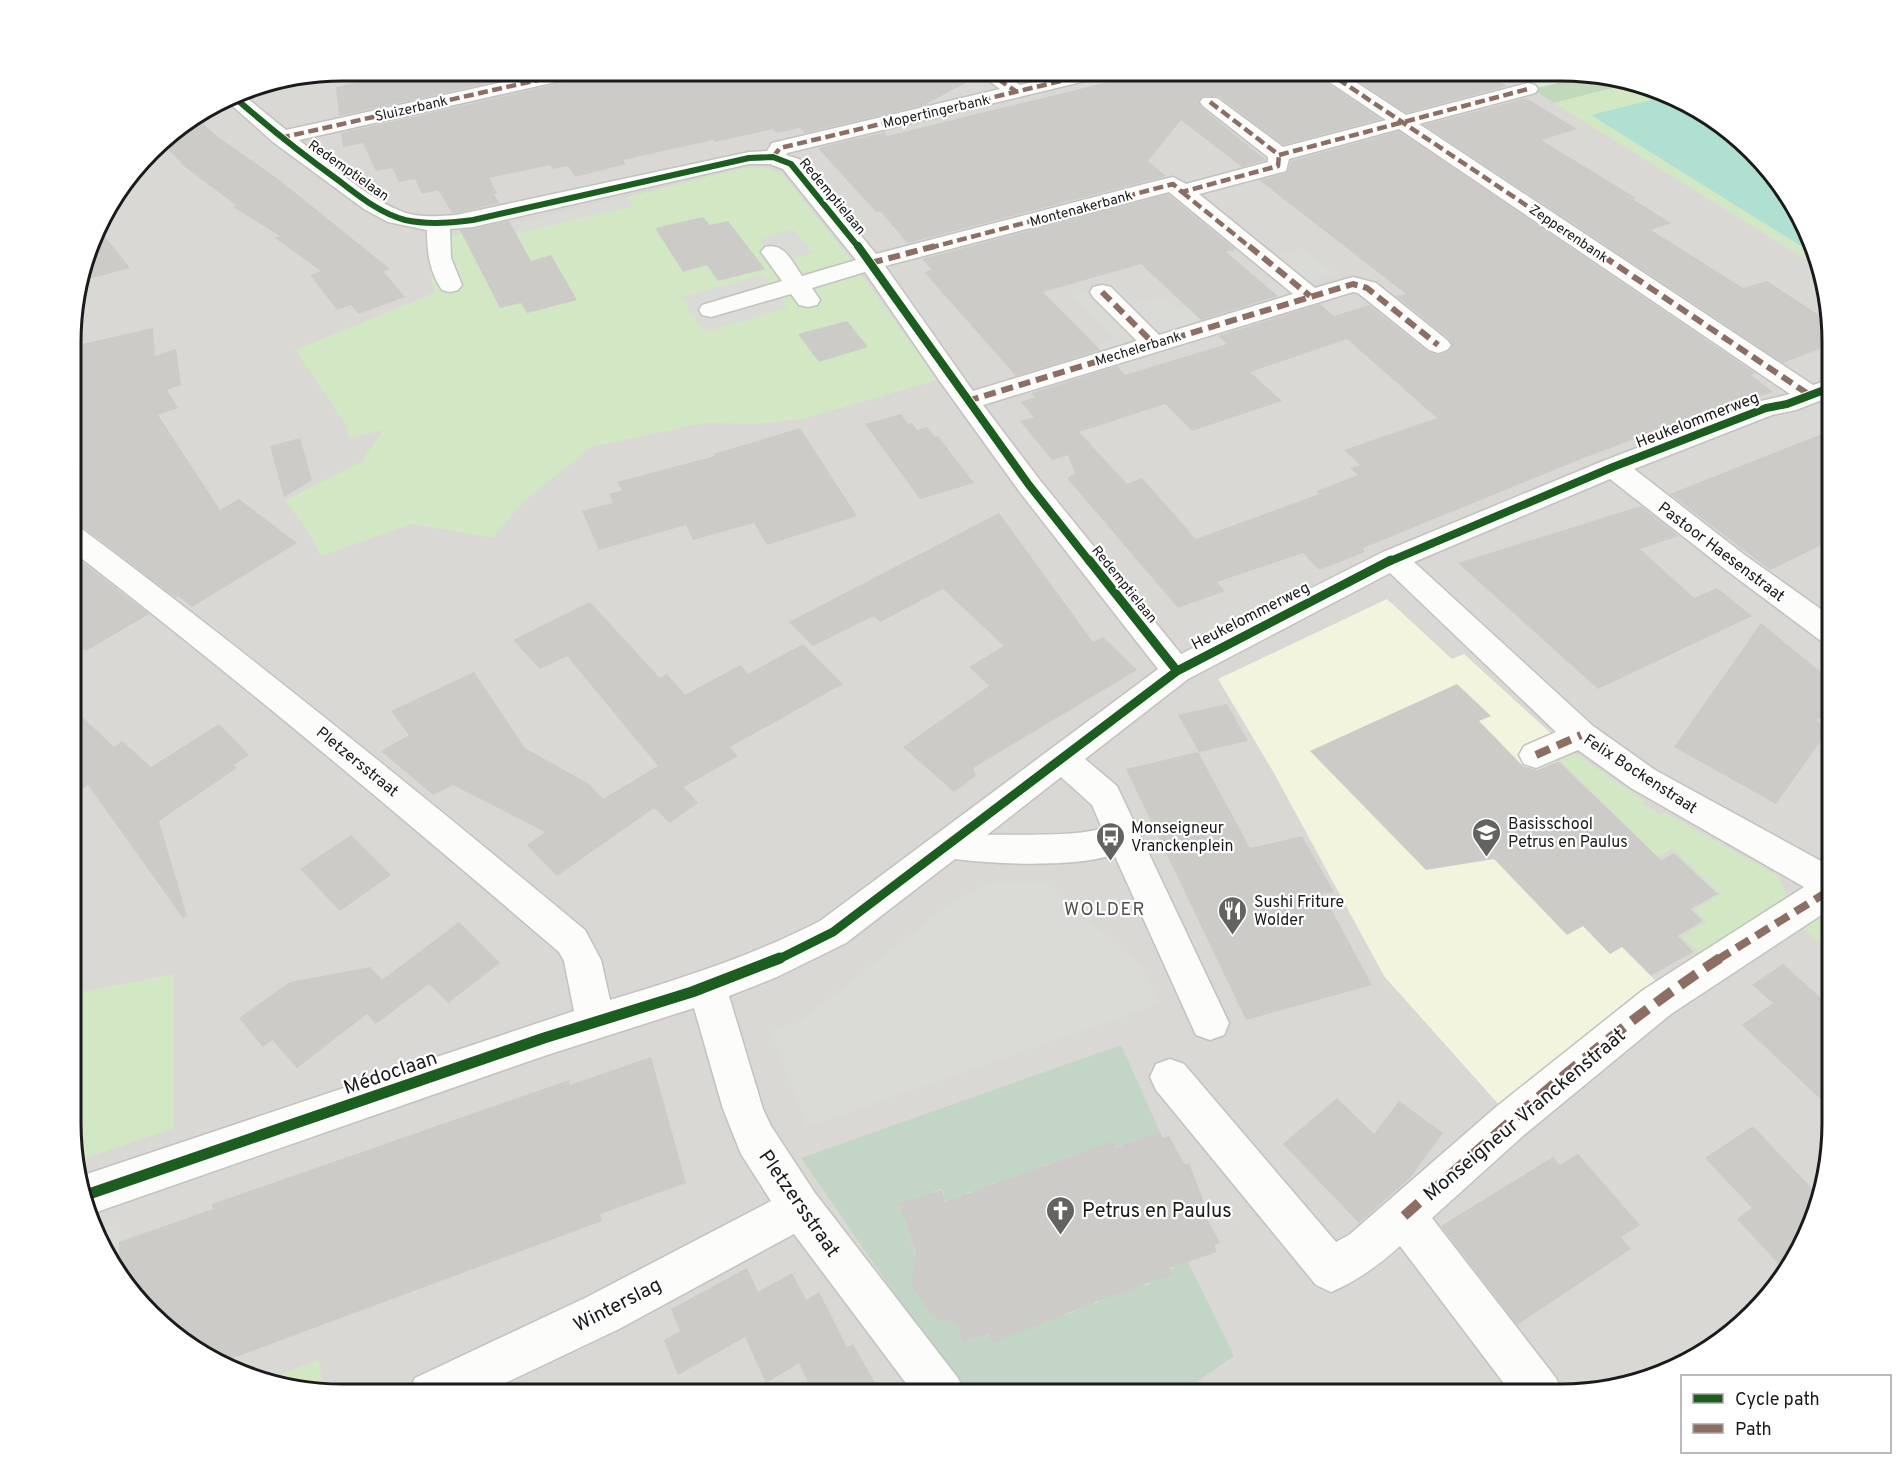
<svg xmlns="http://www.w3.org/2000/svg" width="1903" height="1465" viewBox="0 0 1903 1465" font-family="Overpass,sans-serif">
  <style>
    .residential { fill: #d9d8d5 }
    .education { fill: #f2f4de }
    .grass { fill: #d2e7c3 }
    .forest { fill: #c1d8ba }
    .cemetery { fill: #c3d5c6 }
    .park { fill: #d2f0d6 }
    .pitch { fill: #b0e0d2 }
    .parking { fill: #dadad7 }
    .building { fill: #cccbc7; fill-rule: evenodd }
    .lines { fill: none; stroke-linecap: round; stroke-linejoin: round }
    .minor-casing { stroke: #c2c2c0; stroke-width: 3 }
    .minor { fill: #fcfcfb; fill-rule: evenodd }
    .quiet-far3 { stroke: #8d6e63; stroke-width: 4.5; stroke-dasharray: 10 4.5; stroke-linecap: butt }
    .quiet-far2 { stroke: #8d6e63; stroke-width: 6; stroke-dasharray: 12 6; stroke-linecap: butt }
    .quiet-far1 { stroke: #8d6e63; stroke-width: 8; stroke-dasharray: 15 8; stroke-linecap: butt }
    .quiet { stroke: #8d6e63; stroke-width: 10; stroke-dasharray: 20 10; stroke-linecap: butt }
    .cycleway-far3-casing { stroke: #fff; stroke-width: 8 }
    .cycleway-far2-casing { stroke: #fff; stroke-width: 10 }
    .cycleway-far1-casing { stroke: #fff; stroke-width: 13 }
    .cycleway-casing { stroke: #fff; stroke-width: 15 }
    .cycleway-far3 { stroke: #1b5e20; stroke-width: 6 }
    .cycleway-far2 { stroke: #1b5e20; stroke-width: 8 }
    .cycleway-far1 { stroke: #1b5e20; stroke-width: 9 }
    .cycleway { stroke: #1b5e20; stroke-width: 11 }
    .labels { text-anchor: middle; stroke-width: 4.5; stroke-linejoin: round; paint-order: stroke }
    .far-street-label { font-size: 14px; fill: #1b1b1b; stroke: #fff }
    .street-label { font-size: 16px; fill: #1b1b1b; stroke: #fff }
    .poi-label { font-size: 16px; fill: #1b1b1b; stroke: #fff; text-anchor: start }
    .neighbourhood-label { font-size: 18px; letter-spacing: 1.5px; fill: #4e4e4e; stroke: #fff }
    .near-street-label { font-size: 20px; fill: #1b1b1b; stroke: #fff }
    .near-poi-label { font-size: 20px; fill: #1b1b1b; stroke: #fff; text-anchor: start }
    .rim { fill: none; stroke: #1b1b1b; stroke-width: 3 }
  </style>
  <rect width="100%" height="100%" fill="#eae9e4"/>
  <path class="residential" d="M342,71H1505L1815,265L1832,341V1141L1812,1227L1765,1302L1681,1367L1561,1394H324L238,1374L163,1327L99,1244L71,1141L73,306L107,206L163,138L254,85Z"/>
  <path class="education" d="M1387,599L1452,659L1464,654L1567,748L1552,756L1659,861L1674,853L1718,894L1691,909L1703,921L1678,936L1694,952L1651,976L1661,987L1501,1107L1384,976L1274,773L1218,679Z"/>
  <path class="grass" d="M1632,83L1665,91L1740,138L1805,222L1815,265L1554,103Z
    M763,167L782,173L851,260L937,380L803,419L756,424L704,423L591,447L523,502L493,538L412,524L321,556L312,538L285,500L361,462L383,430L349,438L345,423L295,350L434,293L429,262L431,238L483,231L488,240L632,206L627,197L742,168Z
    M1567,748L1645,801L1642,803L1660,815L1664,812L1778,876L1788,898L1701,955L1681,936L1707,922L1694,910L1721,894L1672,849L1658,857L1553,754Z
    M1814,917L1832,918V954L1800,926Z
    M174,974V1128L76,1161L71,1141V994Z
    M319,1360L324,1394L266,1380Z"/>
  <path class="forest" d="M1593,74L1632,83L1554,103L1532,89Z"/>
  <path class="cemetery" d="M1121,1045L1160,1132L1157,1133L1158,1138L1116,1147L1113,1142L1043,1166L1022,1180L1020,1175L1014,1177L1017,1182L998,1189L995,1183L990,1185L993,1191L974,1197L971,1191L966,1193L968,1199L950,1206L947,1200L944,1201V1191L940,1189L900,1206L915,1252L951,1320L955,1321L963,1342L986,1335L989,1336L992,1343L1015,1326L1018,1333L1041,1317L1043,1323L1049,1321L1047,1314L1066,1307L1068,1314L1074,1312L1072,1305L1091,1298L1095,1304L1099,1302L1096,1296L1116,1289L1119,1295L1124,1293L1122,1286L1141,1279L1144,1286L1149,1285L1146,1277L1165,1270L1168,1277L1173,1275L1171,1270L1174,1268L1173,1264L1186,1258L1234,1356L1179,1394H964L801,1158Z"/>
  <path class="park" d="M1505,71H1579L1593,74L1532,89Z"/>
  <path class="pitch" d="M1671,95L1740,138L1805,222L1812,253L1591,115Z"/>
  <path class="parking" d="M627,197L633,205L586,217L488,240L483,231Z
    M793,229L813,253L775,262L759,239Z
    M1302,248L1334,274L1298,285L1310,296L1024,384L1013,372L1115,340L1072,297L1115,285L1135,304L1163,296L1180,311L1288,279L1265,259Z
    M763,275L787,308L704,332L681,297Z
    M993,882H1045L1139,964L1161,1003L806,1127L803,1114L771,1032L785,1025L797,1024L958,898Z
    M119,1222V1270L99,1244L95,1230Z"/>
  <path class="building" d="M410,71H544L339,116L336,87Z
    M590,71H974L979,76L924,105L805,133L800,128L776,133L773,129L715,142L713,140L623,160L626,164L575,177L568,166L553,169L550,165L489,178L497,193L494,194L499,203L456,213H452L438,190L422,194L415,179L399,182L392,168L376,171L363,143L343,147L341,133L579,79L587,76Z
    M1154,71H1314L1318,77L1381,119L1283,145L1218,96H1203L1198,102L1202,108L1266,160L1242,167L1181,120L1148,161L1166,176L908,243L880,211L876,212L818,148L885,132L887,136Z
    M1343,71H1482L1507,86L1406,113Z
    M1526,98L1577,129L1541,140L1636,198L1632,199L1671,223L1651,230L1743,288L1767,281L1828,321L1832,344L1783,363L1424,125Z
    M197,118L218,137L278,179L390,269L383,271L405,297L358,314L351,305L337,310L310,275L321,271L275,238L280,236L233,207L236,205L185,167L160,141Z
    M1399,131L1755,373L1751,375L1773,392L1669,426L1581,459L1363,548L1365,552L1319,570L1303,553L1217,582L1225,591L1178,608L1067,478L1075,473L1068,455L1052,460L1020,421L1034,417L1021,402L1035,397L1031,393L1117,366L1125,375L1227,344L1218,336L1320,304L1334,316L1369,305L1428,352L1439,355L1449,351L1453,345L1449,339L1396,296L1406,294L1259,180L1287,173L1291,161ZM1347,339L1437,418L1344,450L1360,465L1350,468L1358,475L1317,491L1319,494L1196,539L1142,478L1127,484L1079,432L1165,404L1192,431L1282,401L1250,372Z
    M1168,194L1236,250L1226,252L1278,296L1201,320L1141,264L1043,292L1100,350L1016,376L924,272L932,270L922,259Z
    M703,217L710,225L728,221L765,269L718,281L707,265L683,272L655,228Z
    M509,221L531,261L551,255L577,300L527,313L521,303L500,308L460,230Z
    M99,229L130,268L81,281Z
    M847,321L868,347L819,362L798,334Z
    M153,328L155,356L176,349L181,385L167,390L178,408L158,415L220,510L239,499L297,543L192,607L178,596L176,598L83,527L72,524L73,346Z
    M901,414L908,424L912,423L917,430L927,427L935,437L938,436L974,483L920,499L865,424Z
    M800,428L857,516L767,545L754,523L693,540L686,525L599,550L582,511L613,503L609,494L622,490L617,482L715,456L714,454Z
    M1832,430V540L1770,570L1670,494Z
    M300,438L312,480L284,497L270,446Z
    M1641,506L1679,536L1640,549L1694,598L1717,588L1752,616L1598,689L1458,563Z
    M999,513L1093,642L1103,637L1137,670L973,768L976,776L954,792L903,747L989,686L969,667L1004,646L943,589L880,622L874,616L813,646L789,622Z
    M72,554L149,614L86,651L72,639Z
    M590,602L660,678L667,674L685,695L740,665L748,674L803,644L843,684L730,747L738,756L684,787L698,803L670,823L654,808L557,876L527,845L545,832L453,785L433,795L381,751L409,735L391,711L474,672L525,748L589,784L603,799L658,766L567,656L540,669L513,640Z
    M1761,623L1832,681V712L1816,720L1828,731L1776,804L1674,747Z
    M1457,684L1491,716L1479,721L1523,766L1537,770L1558,761L1661,860L1674,853L1718,894L1691,909L1703,921L1678,936L1694,952L1651,976L1622,947L1610,954L1583,926L1567,935L1494,859L1426,870L1310,751Z
    M1227,704L1248,741L1199,752L1178,715Z
    M72,707L114,747L122,741L151,767L219,724L249,755L234,765L237,768L159,821L187,916L183,918L88,785L72,795Z
    M1198,752L1250,848L1302,836L1334,892L1323,894L1372,985L1246,1020L1126,769Z
    M351,835L391,875L340,911L300,869Z
    M459,922L500,963L448,1003L429,984L376,1024L367,1014L297,1068L272,1040L263,1047L239,1018L290,982L370,967L382,980Z
    M1783,964L1832,1008V1110L1742,1025L1773,1003L1752,985Z
    M651,1057L686,1183L600,1214L602,1221L220,1363L163,1327L119,1270V1242L213,1209L212,1204L569,1080L570,1085Z
    M1337,1098L1374,1134L1399,1101L1443,1133L1410,1178L1359,1223L1283,1144Z
    M1753,1126L1819,1196L1812,1227L1785,1271L1737,1219L1752,1208L1705,1158Z
    M1160,1132L1163,1138L1169,1136L1185,1165L1189,1163L1207,1210L1203,1211L1220,1243L1214,1245L1217,1252L1170,1268L1173,1275L1148,1282L1119,1295L1118,1293L992,1343L988,1334L963,1342L955,1321L936,1320L911,1285L917,1256L899,1203L942,1190L945,1202L1113,1141L1116,1148Z
    M1578,1154L1640,1225L1621,1237L1631,1249L1517,1325L1441,1226L1553,1157L1560,1165Z
    M747,1268L758,1292L792,1273L806,1300L819,1292L847,1347L853,1344L881,1394H813L799,1363L766,1383L745,1337L678,1375L664,1340L680,1331L671,1309Z"/>
  <g class="lines">
    <defs>
      <path id="minor" d="M553,71H588L585,75L578,77L299,140C328,163 372,202 406,213C421,218 440,216 456,215L749,152L767,151L772,143L1000,89L976,71H999L1020,85L1079,71H1113L1110,75L787,153L786,155L799,159L876,254L1156,181L1173,177L1186,184L1268,162V157L1203,106L1200,102L1203,98H1217L1283,147L1386,120L1319,75L1316,71H1339L1406,115L1528,83L1535,85L1538,89L1535,93L1419,124L1813,385L1832,379V396L1796,410L1772,415L1634,469L1746,556L1832,617V644L1821,641L1726,570L1610,479L1414,562L1593,726L1655,770L1832,867V908L1671,1014L1524,1135L1432,1218L1556,1378L1563,1394H1512L1400,1246C1379,1265 1357,1281 1331,1292L1316,1285L1156,1090L1150,1077L1156,1064L1170,1059L1184,1064L1336,1242L1349,1235L1496,1107L1643,990L1804,887L1631,788L1578,750L1536,768L1524,764L1519,755L1524,746L1556,732L1390,573L1188,679L1085,759L1117,786L1229,1023L1224,1035L1210,1040L1196,1035L1114,854C1079,868 993,864 955,859L846,943L777,977L729,996L763,1109L771,1126L815,1193L958,1378L965,1394H914L794,1234L619,1329L482,1394H408L415,1378L587,1297L771,1201L741,1154L723,1109L694,1008L544,1056L91,1214L81,1176L574,1011L564,961L559,952C399,815 239,680 72,551V526L82,529C254,658 420,793 585,930L601,960L610,1000C683,978 752,956 820,921L1158,669L1019,491L939,380L865,272L812,288L820,300L817,305L808,307L799,305L791,294L711,317L702,315L699,310L702,305L782,281L761,252L765,247C784,242 792,261 802,276L856,260L783,169L770,164H749L473,227L450,229L451,258L462,285L458,290L450,292L442,290C429,271 427,251 427,230L388,222L364,209L273,142L227,101L241,93L286,130ZM1399,129L1790,394L1757,402L1603,461L1383,552L1181,654L1039,479L983,405L1353,292L1358,293L1429,350L1438,353L1447,350L1451,345L1447,340L1376,283L1353,277L1315,288L1199,194L1286,171L1289,159ZM1169,192L1293,294L1159,335L1111,287L1102,285L1093,287L1090,292L1093,297L1137,341L973,391L885,266ZM1061,777L1092,805L1102,828C1081,837 1014,834 987,835Z"/>
    </defs>
    <use href="#minor" class="minor-casing"/>
    <use href="#minor" class="minor"/>
    <path class="quiet-far3" d="M986,71L1017,92
      M1326,71L1590,248
      M1210,102L1279,155
      M280,138L578,71
      M1279,155L1528,89
      M773,157L780,148L1103,71
      M1182,192L1251,248
      M929,248L1173,184L1182,192L1278,166L1279,155"/>
    <path class="quiet-far2" d="M1249,246L1310,296
      M1588,246L1811,396
      M871,263L935,246
      M1102,292L1153,343
      M967,401L1353,284L1367,288L1438,345"/>
    <path class="quiet-far1" d="M1536,755L1581,735
      M1717,960L1832,889"/>
    <path class="quiet" d="M1404,1216C1505,1126 1606,1033 1720,958"/>
    <defs>
      <path id="cycleway-far3" d="M234,97C267,126 302,154 338,180C358,195 379,213 405,220C427,225 451,223 473,220L749,158L773,157L791,164L859,248"/>
      <path id="cycleway-far2" d="M858,246L1029,485L1090,562
        M1388,562L1613,467L1766,408L1787,404L1832,387"/>
      <path id="cycleway-far1" d="M1089,560L1177,671
        M777,960L833,932L1177,671L1391,560"/>
      <path id="cycleway" d="M86,1195L544,1038L692,992L780,958"/>
    </defs>
    <use href="#cycleway-far3" class="cycleway-far3-casing"/>
    <use href="#cycleway-far2" class="cycleway-far2-casing"/>
    <use href="#cycleway-far1" class="cycleway-far1-casing"/>
    <use href="#cycleway" class="cycleway-casing"/>
    <use href="#cycleway-far3" class="cycleway-far3"/>
    <use href="#cycleway-far2" class="cycleway-far2"/>
    <use href="#cycleway-far1" class="cycleway-far1"/>
    <use href="#cycleway" class="cycleway"/>
  </g>
  <defs>
    <symbol id="school-pin" viewBox="-11 -11 22 30"><path d="M0 17L-7.5 6A9.5 9.5 0 1 1 7.5 6Z" fill="#636361" stroke="#fff"/><path d="M0-5L7-2L0 1L-7-2ZM-4 1L0 2.5L4 1V4Q0 6-4 4Z" fill="#fff"/></symbol>
    <symbol id="bus-pin" viewBox="-11 -11 22 30"><path d="M0 17L-7.5 6A9.5 9.5 0 1 1 7.5 6Z" fill="#636361" stroke="#fff"/><path d="M-5-6H5V4H4V6H2V4H-2V6H-4V4H-5ZM-3.5-4V0h7V-4ZM-3.5 1.2v1.5H-2V1.2ZM2 1.2v1.5H3.5V1.2Z" fill="#fff"/></symbol>
    <symbol id="restaurant-pin" viewBox="-11 -11 22 30"><path d="M0 17L-7.5 6A9.5 9.5 0 1 1 7.5 6Z" fill="#636361" stroke="#fff"/><path d="M-5-6h1v4h1v-4h1v4h1v-4h1v5L-1.5 .5V6h-2V.5L-5-1ZM5-6V6H3V1.5H1.5Q1.5-4 5-6Z" fill="#fff"/></symbol>
    <symbol id="church-pin" viewBox="-11 -11 22 30"><path d="M0 17L-7.5 6A9.5 9.5 0 1 1 7.5 6Z" fill="#636361" stroke="#fff"/><path d="M-1.2-6h2.4v3.5h3.3v2.4h-3.3V6h-2.4V-.1h-3.3v-2.4h3.3Z" fill="#fff"/></symbol>
  </defs>
  <g fill-rule="evenodd">
    <use href="#school-pin" x="1470" y="816" width="33" height="45"/>
    <use href="#bus-pin" x="1094" y="820" width="33" height="45"/>
    <use href="#restaurant-pin" x="1216" y="894" width="33" height="45"/>
    <use href="#church-pin" x="1044" y="1194" width="33" height="45"/>
  </g>
  <g class="labels">
    <g class="far-street-label">
      <text transform="translate(411 108) rotate(-13)" y="5">Sluizerbank</text>
      <text transform="translate(936 111) rotate(-13)" y="5">Mopertingerbank</text>
      <text transform="translate(349 170) rotate(35)" y="5">Redemptielaan</text>
      <text transform="translate(833 196) rotate(50)" y="5">Redemptielaan</text>
      <text transform="translate(1081 208) rotate(-15)" y="5">Montenakerbank</text>
      <text transform="translate(1569 233) rotate(34)" y="5">Zepperenbank</text>
      <text transform="translate(1138 348) rotate(-17)" y="5">Mechelerbank</text>
      <text transform="translate(1125 584) rotate(51)" y="5">Redemptielaan</text>
    </g>
    <g class="street-label">
      <text transform="translate(1697 419) rotate(-21)" y="6">Heukelommerweg</text>
      <text transform="translate(1722 551) rotate(37)" y="6">Pastoor Haesenstraat</text>
      <text transform="translate(1250 615) rotate(-27)" y="6">Heukelommerweg</text>
      <text transform="translate(358 761) rotate(39)" y="6">Pletzersstraat</text>
      <text transform="translate(1641 773) rotate(33)" y="6">Felix Bockenstraat</text>
    </g>
    <g class="poi-label">
      <text x="1508" y="829">Basisschool<tspan x="1508" dy="18">Petrus en Paulus</tspan></text>
      <text x="1131" y="833">Monseigneur<tspan x="1131" dy="18">Vranckenplein</tspan></text>
      <text x="1254" y="907">Sushi Friture<tspan x="1254" dy="18">Wolder</tspan></text>
    </g>
    <g class="neighbourhood-label">
      <text x="1105" y="915">WOLDER</text>
    </g>
    <g class="near-street-label">
      <text transform="translate(390 1072) rotate(-19)" y="7">Médoclaan</text>
      <text transform="translate(1524 1114) rotate(-40)" y="7">Monseigneur Vranckenstraat</text>
      <text transform="translate(800 1203) rotate(55)" y="7">Pletzersstraat</text>
      <text transform="translate(617 1304) rotate(-27)" y="7">Winterslag</text>
    </g>
    <g class="near-poi-label">
      <text x="1082" y="1217">Petrus en Paulus</text>
    </g>
  </g>
  <path d="M0 0H1903V1465H0ZM342 81H1561A261 261 0 0 1 1822 342V1123A261 261 0 0 1 1561 1384H342A261 261 0 0 1 81 1123V342A261 261 0 0 1 342 81Z" fill="#fff" fill-rule="evenodd"/>
  <path class="rim" d="M342 81H1561A261 261 0 0 1 1822 342V1123A261 261 0 0 1 1561 1384H342A261 261 0 0 1 81 1123V342A261 261 0 0 1 342 81Z"/>
  <rect x="1681" y="1375" width="210" height="78" fill="#ffffff" stroke="#a4a4a4" stroke-width="1.5"/>
  <rect x="1693" y="1394" width="30" height="9" fill="#1b5e20" stroke="#a4a4a4" stroke-width="1.5"/>
  <text x="1735" y="1405" font-size="18" fill="#1b1b1b">Cycle path</text>
  <rect x="1693" y="1424" width="30" height="9" fill="#8d6e63" stroke="#a4a4a4" stroke-width="1.5"/>
  <text x="1735" y="1435" font-size="18" fill="#1b1b1b">Path</text>
</svg>
